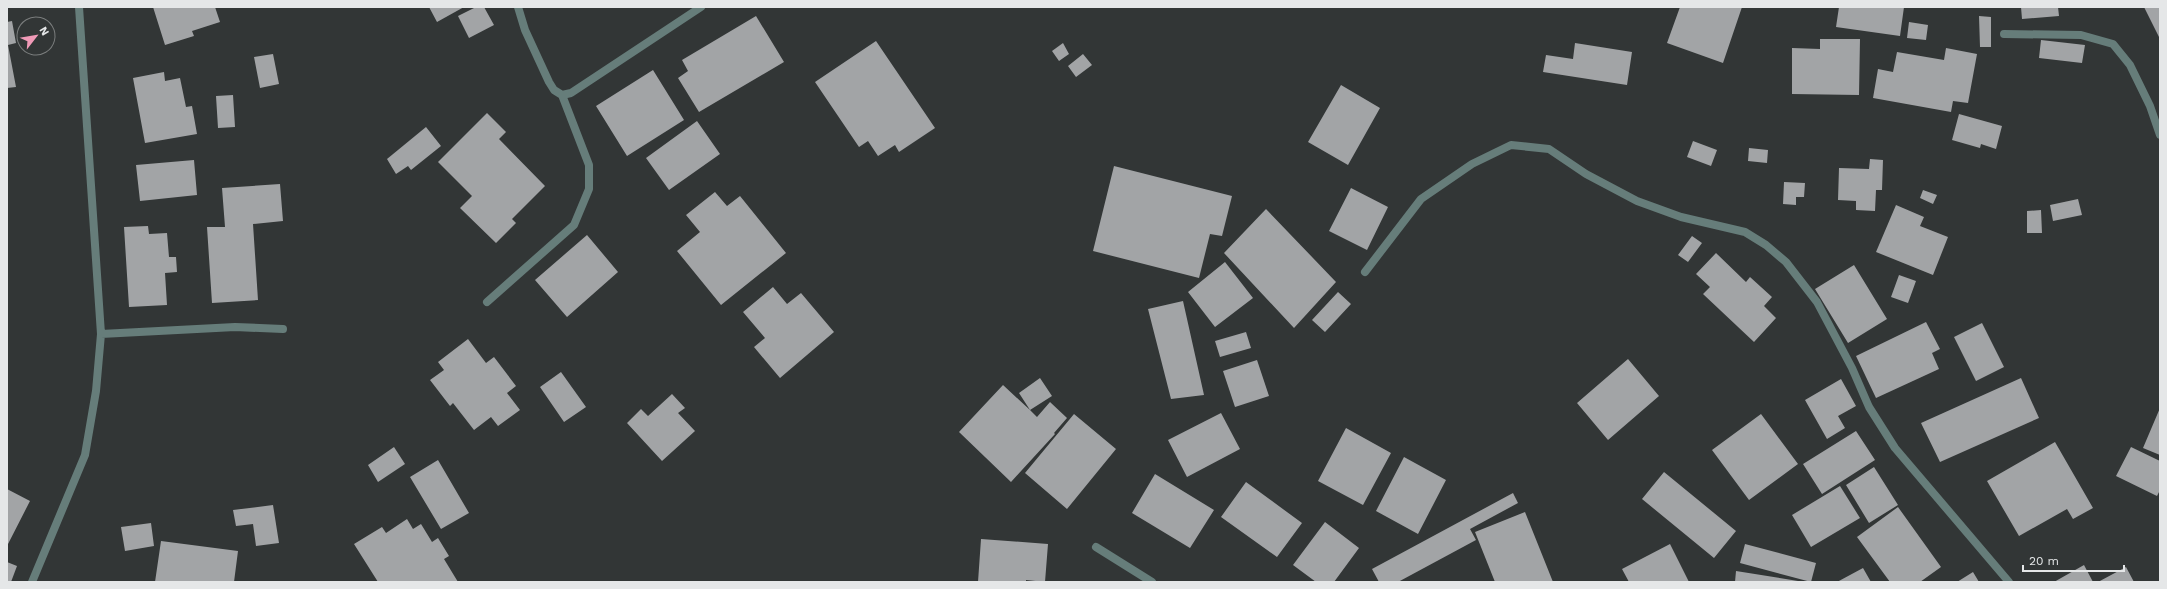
<svg xmlns="http://www.w3.org/2000/svg" width="2167" height="589" viewBox="0 0 2167 589" font-family="'Work Sans',sans-serif">
  <style>
    .building { fill: #a2a4a6 }
    .lines { fill: none; stroke-linecap: round; stroke-linejoin: round }
    .street { stroke: #667d7a; stroke-width: 8 }
  </style>
  <rect width="100%" height="100%" fill="#323636"/>
  <path class="building" d="M153,7H215L220,22L192,31L194,36L165,45Z
    M429,7H464L437,22Z
    M476,7H484L494,25L469,38L458,16Z
    M1680,7H1742L1723,63L1667,43Z
    M1839,7H1904L1900,36L1836,27Z
    M2021,7H2058L2059,16L2022,19Z
    M2144,7H2160V39Z
    M756,16L784,62L699,112L678,78L688,71L682,60Z
    M1979,16L1991,17V47H1980Z
    M12,21L16,43L8,45L16,87L7,88V22Z
    M1909,22L1928,25L1926,40L1907,38Z
    M1820,39H1860L1859,95L1792,94V48L1820,49Z
    M2041,40L2085,45L2082,63L2039,58Z
    M876,41L935,128L899,152L895,145L878,156L868,141L859,147L815,82Z
    M1063,43L1069,54L1059,61L1052,51Z
    M1575,43L1632,52L1627,85L1543,72L1546,55L1573,59Z
    M1946,48L1977,54L1968,103L1953,101L1951,112L1873,98L1878,69L1893,72L1897,52L1944,60Z
    M273,54L279,84L260,88L254,57Z
    M1083,54L1092,65L1076,77L1068,66Z
    M653,70L684,120L627,156L596,106Z
    M164,72L165,81L180,78L186,107L192,106L197,134L145,143L133,78Z
    M1341,85L1380,108L1348,165L1308,142Z
    M233,95L235,127L218,128L216,96Z
    M487,113L506,132L499,139L545,186L512,219L516,223L496,243L460,208L472,196L438,162Z
    M1959,114L2002,126L1996,149L1981,144L1980,148L1952,140Z
    M697,121L720,154L669,190L646,158Z
    M426,127L441,146L411,170L408,166L396,174L387,159Z
    M1693,141L1717,150L1711,166L1687,157Z
    M1749,148L1768,150L1767,163L1748,161Z
    M1870,159L1883,160L1882,190H1876L1875,211L1856,210V201L1838,200L1839,168L1869,169Z
    M194,160L197,195L140,201L136,165Z
    M1114,166L1232,196L1222,236L1210,234L1199,278L1093,251Z
    M1784,182L1805,183L1804,197H1796V205L1783,204Z
    M280,184L283,221L253,224L258,300L212,303L207,227H225L222,188Z
    M1351,188L1388,207L1367,250L1329,231Z
    M1923,190L1937,195L1933,204L1920,198Z
    M715,192L727,206L740,196L786,253L721,305L677,251L700,232L686,215Z
    M2078,199L2082,215L2053,221L2050,205Z
    M1896,205L1924,217L1920,226L1948,237L1933,275L1876,252Z
    M1266,209L1336,282L1294,328L1224,253Z
    M2041,210L2042,233H2027V211Z
    M148,226L149,234L167,233L169,257H176L177,272L165,273L167,305L129,307L124,227Z
    M587,235L618,272L567,317L535,280Z
    M1692,236L1702,243L1688,262L1678,255Z
    M1716,253L1746,282L1750,277L1772,297L1764,306L1776,318L1754,342L1703,294L1710,287L1696,274Z
    M1225,262L1253,298L1215,327L1188,292Z
    M1854,265L1887,319L1848,343L1815,289Z
    M1899,275L1916,281L1908,303L1891,297Z
    M773,287L787,304L801,293L834,332L780,378L754,347L765,338L743,312Z
    M1338,292L1351,304L1325,332L1312,320Z
    M1183,301L1204,395L1171,399L1148,309Z
    M1926,322L1940,349L1932,353L1939,369L1876,398L1856,356Z
    M1982,323L2004,367L1976,381L1954,337Z
    M1246,332L1251,348L1220,357L1215,341Z
    M468,339L486,363L494,357L516,386L507,393L520,410L498,426L491,417L474,430L453,403L450,406L430,380L444,370L438,362Z
    M1628,359L1659,396L1608,440L1577,403Z
    M1257,360L1269,396L1235,407L1223,371Z
    M561,372L586,407L564,422L540,387Z
    M1040,378L1052,396L1030,410L1037,417L1050,402L1067,418L1054,433L1055,434L1011,482L959,432L1003,385L1030,410L1019,393Z
    M2021,378L2039,418L1940,462L1921,423Z
    M1841,379L1856,406L1838,416L1845,428L1827,439L1805,400Z
    M672,394L685,408L678,413L695,431L662,461L627,423L641,409L648,416Z
    M2160,408V455L2143,448Z
    M1221,413L1240,449L1187,477L1168,440Z
    M1074,414L1116,449L1067,509L1025,473Z
    M1761,414L1798,464L1749,500L1712,450Z
    M1346,428L1391,453L1363,505L1318,481Z
    M1856,431L1875,460L1822,494L1803,464Z
    M2055,442L2093,508L2073,519L2067,509L2019,536L1987,481Z
    M394,447L405,464L378,482L368,465Z
    M2131,447L2160,461V490L2157,496L2116,476Z
    M1404,457L1446,480L1418,534L1376,511Z
    M438,460L469,513L441,529L410,477Z
    M1874,467L1898,505L1869,523L1846,485Z
    M1664,472L1736,531L1714,558L1642,499Z
    M1155,474L1214,510L1190,548L1132,513Z
    M1246,482L1302,523L1277,557L1221,517Z
    M1840,486L1860,518L1811,547L1792,515Z
    M7,489L30,501L7,546Z
    M1513,493L1518,503L1470,529L1476,540L1398,582H1379L1372,569Z
    M273,505L279,543L256,546L253,524L236,526L233,510Z
    M1898,507L1941,567L1920,582H1890L1857,537Z
    M1525,512L1553,582H1495L1475,532Z
    M407,519L413,529L421,524L432,542L438,538L449,556L444,559L458,582H378L354,544L382,527L386,533Z
    M1325,522L1359,548L1334,582H1316L1293,565Z
    M151,523L154,546L125,551L121,527Z
    M981,539L1048,544L1045,582L1026,580V582H978Z
    M161,541L238,551L234,582H155Z
    M1670,544L1689,582H1629L1622,569Z
    M1745,544L1816,563L1811,582L1740,563Z
    M7,562L17,566L11,582H7Z
    M2084,565L2093,582H2054Z
    M2126,567L2134,582H2098Z
    M1863,568L1871,582H1837Z
    M1736,571L1798,581V582H1735Z
    M1973,572L1979,582H1957Z"/>
  <g class="lines">
    <path class="street" d="M518,7L525,30L549,82L554,90L562,95L571,93L701,7
      M2004,34L2081,35L2113,44L2130,65L2150,106L2160,135
      M1365,272L1421,199L1472,164L1511,145L1549,149L1586,174L1637,201L1681,217L1745,232L1766,245L1786,262L1817,302L1852,368L1869,407L1895,448L2009,582
      M487,302L574,225L589,189V165L562,95
      M101,334L235,327L283,329
      M1096,547L1152,582
      M32,582L85,455L96,391L101,334L79,7"/>
  </g>
  <rect width="2167" height="589" fill="none" stroke="#e5e7e8" stroke-width="16"/>
  <g transform="translate(36 36) rotate(59)"><circle r="19" fill="#323636" stroke="#7a7d7d"/>
  <path d="M0-3L7 15L0 10L-7 15Z" fill="#f09ab7"/>
  <text y="-6" font-size="11" font-weight="bold" text-anchor="middle" fill="#e5e7e8">N</text>
  </g>
  <path d="M2023 565v6h101v-6" fill="none" stroke="#e5e7e8" stroke-width="2"/>
  <text x="2029" y="565" font-size="12" fill="#e5e7e8" stroke="#323636" stroke-width="3" paint-order="stroke">20 m</text>
</svg>
